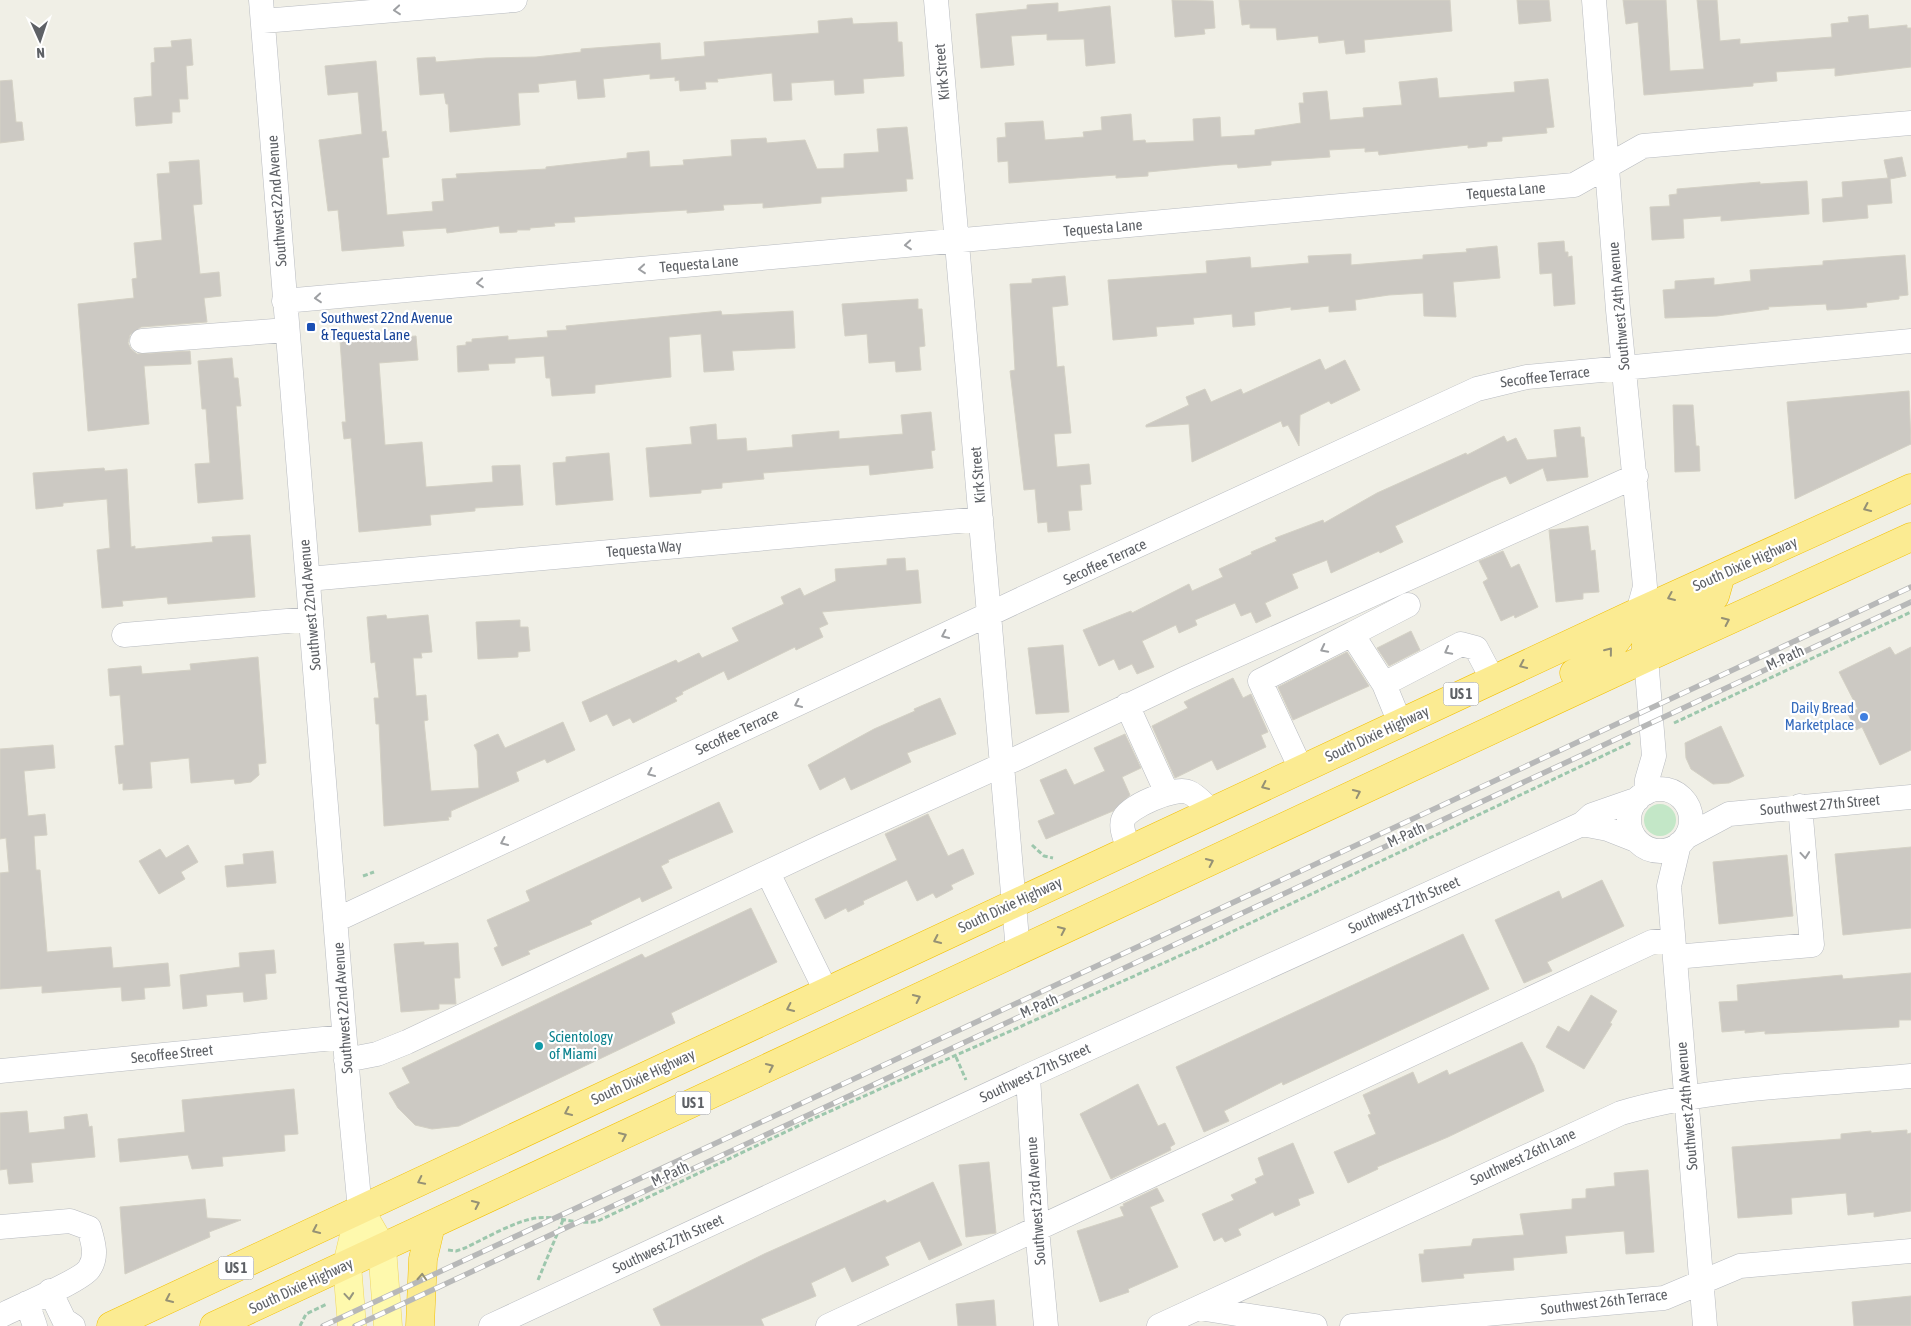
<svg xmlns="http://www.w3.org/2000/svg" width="1911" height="1326" viewBox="0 0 1911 1326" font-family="'Asap Condensed',sans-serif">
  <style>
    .green { fill: #c3e7c7 }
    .building { fill: #ccc9c3; stroke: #d4d1c5 }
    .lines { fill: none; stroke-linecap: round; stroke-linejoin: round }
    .minor-casing { stroke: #b8bbc0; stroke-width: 25 }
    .major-casing { stroke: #efd660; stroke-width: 29 }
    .highway-casing { stroke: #f2c004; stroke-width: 29 }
    .path { stroke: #9dc7ad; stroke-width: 3; stroke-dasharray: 5 2.5; stroke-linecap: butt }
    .minor { stroke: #fff; stroke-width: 24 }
    .major { stroke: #fef9ad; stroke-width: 28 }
    .highway { stroke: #fbeb92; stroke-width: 28 }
    .rail-casing { stroke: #b7b8b8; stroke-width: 5.5 }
    .rail { stroke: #fff; stroke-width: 4; stroke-dasharray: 11; stroke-linecap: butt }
    .oneway { stroke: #9ea0a3 }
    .oneway2 { stroke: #959175 }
    .oneway3 { stroke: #96967f }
    .transit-dot { fill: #1a4fb4; stroke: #fff; stroke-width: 2 }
    .shop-dot { fill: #3f7fe0; stroke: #fff; stroke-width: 2 }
    .culture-dot { fill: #0f9aa8; stroke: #fff; stroke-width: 2 }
    .labels { text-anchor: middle; stroke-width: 4.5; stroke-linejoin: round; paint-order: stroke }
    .shield { fill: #fff; stroke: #8e9094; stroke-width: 1 }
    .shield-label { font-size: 14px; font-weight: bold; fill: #5e6166 }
    .street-label { font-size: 15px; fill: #5e6166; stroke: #fff }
    .transit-label { font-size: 15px; fill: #164399; stroke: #fff; text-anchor: start }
    .shop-label { font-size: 15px; fill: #366cbe; stroke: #fff; text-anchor: end }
    .culture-label { font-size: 15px; fill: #0d838f; stroke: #fff; text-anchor: start }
  </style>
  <rect width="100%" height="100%" fill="#f0efe6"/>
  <path class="green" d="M1644 820a16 16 0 1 1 32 0a16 16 0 1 1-32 0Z"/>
  <path class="building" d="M1172,0L1213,1L1215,28L1204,29L1205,34L1175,37Z
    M1239,0H1450L1452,31L1364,40L1365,52L1346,54L1344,40L1319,43L1318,36L1277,40L1276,28H1250V24L1242,25Z
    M1517,0H1549L1551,21L1519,24Z
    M1623,0H1666L1670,71L1704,69L1697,0H1717L1720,41L1740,39V44L1832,37L1831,24L1849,22L1848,17L1868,15L1869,29L1907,25V28H1911V67L1835,76V68L1776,72L1777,81L1753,83V86L1644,95L1638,22L1626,24Z
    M1058,3V12L1110,6L1115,63L1086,66L1084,39L1047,40V34L1011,36L1014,65L981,68L976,14L1027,9V5Z
    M852,18L853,24L897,22L898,42H902L904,76L863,79L864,93L835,95L834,80L791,83L792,100L774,101L772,73L717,79L718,82H705L706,89L680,91L679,80L675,81V77L650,79V74L603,79L605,97L578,99L576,80L538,84L539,92L518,93L520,125L450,132L448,104H446L444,93L420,95L417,58L435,57L436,62L486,58L536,57L581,52V49L660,43L661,60L705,56L704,42L819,33L818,21Z
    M191,39L193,65L186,66L188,99H179L180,112H172V123L136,126L134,98L152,96L151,63L155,62L154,48L172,47L171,41Z
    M376,61L382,132L386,131L389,157L382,158L387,215L433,211L432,202L444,201L442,179L457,178L456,174L546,169V167L627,158V153L649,151L650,167L684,165L683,160L732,156L731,140L766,138L767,143L805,140L817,169L844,168V154L879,152L877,129L907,127L913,179H906L907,191L821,197V203L763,208V203L723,205L724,210L687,213V210L574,217L575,222L554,223L555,226L530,228V230H517V232L500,233L499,226L447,233L446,228L402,231L404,246L342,251L338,210L328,211L319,140L362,134L358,92L328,95L325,66Z
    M1437,78L1439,98L1515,92L1514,82L1548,79L1554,127L1546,128L1547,133L1502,137V141L1487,142V146L1468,148V145L1379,155L1378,151L1365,152V148L1329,150L1330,157L1271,161V165L1238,168L1237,164L1220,165L1148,172V176L1116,178V175L1009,183L1008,161L998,162L997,138L1006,137L1005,123L1043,121L1045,140L1084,137L1083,132L1102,130L1101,117L1131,114L1133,141L1145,140L1146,143L1194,141L1193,119L1220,117L1221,137L1255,135V130L1301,123L1299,103H1304L1303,93L1327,91L1330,120L1364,117L1363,108L1402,105L1399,82Z
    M12,80L16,122H22L24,140L0,143V81Z
    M1902,157L1906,176L1890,179L1892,203L1867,205L1868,218L1823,222L1822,199L1843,197L1842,182L1888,178L1884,160Z
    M199,160L202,204L193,205L200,274L219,272L221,296L204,298L207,322L141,327L130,335L128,343L131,349L137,354L190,351L191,364L144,366L149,424L88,431L78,304L134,298L132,279L137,278L134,243L162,240L157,174L170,173L169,162Z
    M1807,181L1809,214L1721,221V216L1683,219L1684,238L1652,240L1650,207L1670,206L1669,195L1677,194V189L1760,182V184Z
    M1564,241L1565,252H1568V257L1572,256L1575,304L1554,306L1552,273L1540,274L1538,243Z
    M1497,246L1500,278L1453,282L1456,317L1424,316L1423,293L1389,295L1355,300L1356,310L1329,312V306L1291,310V307L1254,312L1255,325L1233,327L1232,314L1193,318L1194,324L1156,327L1157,336L1113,340L1108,280L1207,273L1206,261L1250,257L1251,268L1309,263L1308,256L1351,254V265L1423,259V255L1467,252L1466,249Z
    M1905,255L1908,295L1899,296V299L1866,303L1867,307L1843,309L1827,310L1826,304L1768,307L1769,309L1717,316L1665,318L1663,290L1675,289V281L1714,278V285L1751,281L1750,270L1823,265V261Z
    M1065,276L1068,305L1052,307L1057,367L1064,366L1071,433L1054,434L1057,467L1089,464L1091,484L1080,485L1082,510L1068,511L1070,530L1048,532L1047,522L1038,523L1035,489L1024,490L1010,371L1015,370L1010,284L1032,283V279Z
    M918,299V309H922L925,346L919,347L921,370L896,372L895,361L869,363L867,334L845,336L842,304Z
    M721,311L722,315L793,311L795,348L732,351L734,370L704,372L701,334L669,337L671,377L595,385V393L552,396L550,378H546L544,356L515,358V363L488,364L489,370L458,372L457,346L466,345V342H472V339L508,336V340L548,337L547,331L567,330L566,326Z
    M416,336L418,360L379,363L385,445L422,442L426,487L493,482L492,466L520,465L523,505L475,508V511L430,515L431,525L359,532L351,438L344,439L342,422H346L340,341Z
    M232,358L234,378H238L241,406H236L243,499L198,503L195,464L210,463L206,409H202L198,361Z
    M1320,359L1325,370L1345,360L1360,390L1331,404L1329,401L1300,415L1299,446L1288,425L1283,427L1281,421L1192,462L1189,424L1146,427V425L1189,405L1186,397L1205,389L1211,402L1241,389L1243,394Z
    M1909,391L1911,444L1795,499L1787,402Z
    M1673,405H1693L1696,446H1699L1700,471L1675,472Z
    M931,412L935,450L931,451L933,468L870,475L869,465L855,466L763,473L764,479L722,483V488L701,490V493L650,497L646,448L692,444L690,427L716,424L717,440L746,438L747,451L793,447L792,435L839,431V439L903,434L901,415Z
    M1580,427L1581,437H1584L1588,477L1547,481L1543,468L1510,484L1506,476L1493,481L1395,526L1403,542L1380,553L1379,551L1331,573L1327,560L1292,574L1298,588L1265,603L1271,616L1256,623L1251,612L1241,616L1235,603L1195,620L1197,625L1179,633L1176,625L1142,641L1154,667L1137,674L1132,664L1119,670L1114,659L1099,666L1083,630L1131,611L1132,613L1189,584L1192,591L1223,577L1219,569L1252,554L1251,552L1277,541L1275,538L1323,520L1324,523L1377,493L1466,453L1467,455L1504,436L1507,442L1516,438L1527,460L1557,457L1554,430Z
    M609,453L613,500L556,505L553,463L566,462V457Z
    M104,468L105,471L127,469L131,547L135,546V549L213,542L212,537L250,535L255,597L168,604L167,597L122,601L123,606L102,608L97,550L110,548L107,499L63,503V506L36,509L33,473Z
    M1588,526L1591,551L1595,550L1599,592L1583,593V599L1556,602L1549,530Z
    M1503,551L1511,568L1519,564L1538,607L1515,618L1514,615L1501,621L1483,582L1488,579L1479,561Z
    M905,558L906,571L918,570L921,603L822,612L828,624L819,628L823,637L796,650L795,647L728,680L724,671L682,692L683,694L675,698L677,701L633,723L630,718L613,726L607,714L590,722L582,702L676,660L678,663L699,653L702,658L739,641L732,628L784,604L781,597L800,588L804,596L836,581L835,569L887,565V559Z
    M386,615L387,619L428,615L432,652L421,653L422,658H413L416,696L426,695L428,720L424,721L431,791L479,788L477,751L474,745L498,734L505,748L563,722L575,750L547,763L545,759L516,772L519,781L451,811V817H448L449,820L384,826L379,724H376L374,698H379L375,662L371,663L367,617Z
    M520,620V627H528L530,651L518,652V657L478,659L476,622Z
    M1411,631L1420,650L1389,666L1377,648Z
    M1063,645L1069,712L1036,714L1028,648Z
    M1890,647L1895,655L1911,647V750L1880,765L1862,727L1856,730L1848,714L1858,709L1839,672Z
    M1347,652L1369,686L1293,720L1278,687Z
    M258,657L266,763L258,764L259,775L251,782L235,784L234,779L191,783L189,758L150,762L152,788L123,790V783L119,784L115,746L124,745L120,695L110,696L108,669L141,666L142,674L191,670L190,664Z
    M1233,678L1243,698L1251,694L1268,732L1261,735L1266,747L1217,770L1212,760L1175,778L1152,726L1188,708L1184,702Z
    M940,698L956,734L907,753L911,762L851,790L845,777L820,790L808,765L874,729L915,711L914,709Z
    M1721,726L1744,776L1729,783L1713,784L1691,769L1686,758L1685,743Z
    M1125,734L1141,768L1122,777L1130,795L1113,811L1046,839L1038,821L1055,814L1040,780L1066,769L1074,785L1105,771L1094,748Z
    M53,745L55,768L24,771L28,816L45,814L47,835L34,836L36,870H40L47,952L111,947L113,968L168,963L170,986L144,988L145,999L122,1001L121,987L42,993V986L0,989V873L9,872L6,838L0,839V749Z
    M719,802L733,832L668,860L669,862L661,866L672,888L642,902L640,897L590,921L592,924L528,951L530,954L502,966L494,948L498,946L487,920L530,901L526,891Z
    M928,814L948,856L963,849L974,874L951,885L953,889L936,898L933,893L917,901L907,880L863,901L864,904L848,912L846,908L825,919L815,899L897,860L885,834Z
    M188,845L198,862L181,872L185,879L159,894L139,861L160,849L166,858Z
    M1911,847V928L1843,935L1835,854Z
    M273,851L276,883L227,887L225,866L244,864L243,854Z
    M1787,855L1793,916L1719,924L1713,862Z
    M1602,880L1624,926L1547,962L1552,971L1524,983L1495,920L1559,891L1562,899Z
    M751,908L777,962L671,1013L675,1023L459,1126L432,1129L415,1125L398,1108L389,1093L410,1083L402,1068L642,954L645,958Z
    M1463,934L1489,989L1283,1085L1282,1082L1224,1111L1229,1121L1204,1132L1176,1067Z
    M424,942V945L458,943L460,978H454L456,1004H439V1009L401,1012L394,944Z
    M274,950L276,973L265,974L267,999L244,1002L243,992L206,995L207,1006L183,1009L180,975L240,967L239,953Z
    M1911,973V1020H1899V1027L1765,1034V1031L1745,1033V1030L1722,1032L1719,1002L1738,1001L1737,985L1842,975L1843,979Z
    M1591,995L1617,1011L1610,1023L1612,1024L1584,1069L1546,1047L1558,1026L1569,1032Z
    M1522,1042L1534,1065L1544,1091L1448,1137L1377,1167L1378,1169L1348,1183L1334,1152L1376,1134L1368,1115L1371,1114L1363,1095L1413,1072L1418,1084L1447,1070L1449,1075Z
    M1138,1084L1158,1126L1165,1123L1175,1144L1170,1147L1171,1150L1111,1179L1080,1114Z
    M294,1089L298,1134L284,1135L285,1151L222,1157L223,1166L192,1169L188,1155L120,1162L118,1139L185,1132L182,1100Z
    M27,1111L29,1133L65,1129L64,1117L87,1114L89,1127L92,1126L95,1157L31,1163L33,1182L9,1184L7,1169L0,1170V1113Z
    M1907,1130V1134L1911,1133V1211L1874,1217V1212L1848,1215L1846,1193L1791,1198L1792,1214L1738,1218L1732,1147L1841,1139V1134L1871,1131V1133Z
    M1293,1143L1314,1193L1298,1199L1300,1205L1275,1216L1273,1212L1238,1229L1241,1235L1225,1242L1222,1237L1214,1241L1202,1214L1234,1200L1231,1195L1257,1183L1255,1179L1264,1175L1258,1158Z
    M989,1162L996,1233L966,1237L959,1165Z
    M1648,1170L1654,1252L1626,1254L1624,1231L1565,1236L1567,1253L1513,1258L1514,1270L1463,1274L1464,1278L1422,1282L1419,1254H1424V1250L1471,1246L1473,1239L1524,1235L1520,1214L1572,1209V1199L1586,1198V1189L1615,1186L1614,1173Z
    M933,1182L962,1245L929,1260L920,1241L885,1257L889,1265L852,1282L845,1267L811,1283L816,1296L761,1319L764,1326H661L653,1309L764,1254L885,1200L887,1203Z
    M1157,1188L1164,1201L1150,1207L1178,1267L1128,1289L1129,1292L1100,1302L1077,1231L1124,1216L1120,1207L1124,1206L1123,1204Z
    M205,1199L207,1218L241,1220L209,1232L210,1237L125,1274L120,1207Z
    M1911,1296V1326H1854L1852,1302Z
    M994,1300L996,1326H958L956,1304Z"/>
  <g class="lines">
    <defs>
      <path id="minor" d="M261,0L350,1104L360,1210
        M936,0L1018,951
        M1594,0L1618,310L1644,575L1645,587L1638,612
        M263,21L515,0
        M284,301L1574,185L1643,146L1911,123
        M142,341L287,330
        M308,579L981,519
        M1352,634L1408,605
        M124,635L311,619
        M1384,684L1400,723
        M1127,705L1167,793
        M1301,769L1260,681L1352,634L1384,684L1461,644L1476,648L1493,680
        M1629 820a31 31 0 1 1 62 0a31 31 0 1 1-62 0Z
        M1646,793L1647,780L1654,756L1646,658
        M1582,824L1608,829L1636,840
        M1686,837L1729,814L1911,797
        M1679,844L1669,886L1705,1326
        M1129,850C1127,842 1120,829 1123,820C1128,806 1175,787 1188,792C1197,795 1205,806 1212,812
        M768,873L826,991
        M336,920L1015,602L1477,389L1527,377L1911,341
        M1675,957L1812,945L1800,806
        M346,1060L377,1054L407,1042L823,846L1022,756L1186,678L1636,476
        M0,1071L344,1037
        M1028,1076L1037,1229L1046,1326
        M0,1227L70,1221L89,1228C93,1242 98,1256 89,1269C82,1280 16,1308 0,1316
        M50,1291L64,1320L73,1326
        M27,1303L35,1326
        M1199,1308L1315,1326
        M491,1326L1028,1076L1582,824L1592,815L1638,799
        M828,1326L1652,942L1673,940
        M1159,1326L1621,1113C1712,1086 1817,1085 1911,1076
        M1352,1326L1664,1298L1740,1266L1911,1251"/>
      <path id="major" d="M360,1210L382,1248L388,1326
        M352,1326L347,1265L360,1210"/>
      <path id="highway" d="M1646,658C1646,646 1644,639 1652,630L1710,602L1715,596L1721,575
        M1574,673L1604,657L1637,613
        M111,1326L1638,612L1911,488
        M214,1326L1646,658L1911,537
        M420,1326L423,1259L431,1225"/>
    </defs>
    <use href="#minor" class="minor-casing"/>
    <use href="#major" class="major-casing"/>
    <use href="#highway" class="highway-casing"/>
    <path class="path" d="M1674,723L1911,612
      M1032,845L1044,856L1053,858
      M363,876L374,872
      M956,1057L966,1080
      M448,1250L456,1251L465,1248C484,1239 517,1220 537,1218C558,1215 577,1226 598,1221L817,1117L1204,945L1632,742
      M538,1280L563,1220
      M300,1326L306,1314L327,1304"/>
    <use href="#minor" class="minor"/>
    <use href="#major" class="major"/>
    <use href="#highway" class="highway"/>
    <defs>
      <path id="rail" d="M323,1326L1911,587
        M355,1326L1911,602"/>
    </defs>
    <use href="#rail" class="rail-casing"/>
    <use href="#rail" class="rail"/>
  </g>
  <defs><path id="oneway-chevron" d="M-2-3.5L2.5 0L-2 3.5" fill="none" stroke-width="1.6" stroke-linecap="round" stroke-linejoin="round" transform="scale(1.25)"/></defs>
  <g class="oneway">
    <use href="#oneway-chevron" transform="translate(397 10) rotate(175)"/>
    <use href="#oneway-chevron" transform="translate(908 245) rotate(175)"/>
    <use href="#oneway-chevron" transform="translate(642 269) rotate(175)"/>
    <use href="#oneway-chevron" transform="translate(480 283) rotate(175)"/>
    <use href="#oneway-chevron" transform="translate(318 298) rotate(175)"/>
    <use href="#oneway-chevron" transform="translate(945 635) rotate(155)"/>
    <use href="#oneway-chevron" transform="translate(1324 649) rotate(153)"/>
    <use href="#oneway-chevron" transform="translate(1448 651) rotate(152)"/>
    <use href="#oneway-chevron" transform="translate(798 704) rotate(155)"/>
    <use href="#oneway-chevron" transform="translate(651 773) rotate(155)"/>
    <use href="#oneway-chevron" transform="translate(504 842) rotate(155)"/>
    <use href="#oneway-chevron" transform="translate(1805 855) rotate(85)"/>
  </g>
  <g class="oneway2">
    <use href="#oneway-chevron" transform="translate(1867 508) rotate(155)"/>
    <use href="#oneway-chevron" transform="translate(1671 597) rotate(157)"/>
    <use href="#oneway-chevron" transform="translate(1726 621) rotate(-25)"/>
    <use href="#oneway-chevron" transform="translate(1609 651) rotate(-51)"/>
    <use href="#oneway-chevron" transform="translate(1523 665) rotate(155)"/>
    <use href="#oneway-chevron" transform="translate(1265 786) rotate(155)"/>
    <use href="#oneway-chevron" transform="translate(1357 793) rotate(-25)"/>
    <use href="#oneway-chevron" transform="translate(1210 862) rotate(-25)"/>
    <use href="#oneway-chevron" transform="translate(1062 930) rotate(-25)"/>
    <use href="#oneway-chevron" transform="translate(937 940) rotate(155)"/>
    <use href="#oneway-chevron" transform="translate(917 998) rotate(-25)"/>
    <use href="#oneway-chevron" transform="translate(790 1008) rotate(155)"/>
    <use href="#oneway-chevron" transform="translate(770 1067) rotate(-25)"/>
    <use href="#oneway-chevron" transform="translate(568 1112) rotate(155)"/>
    <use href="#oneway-chevron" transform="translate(623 1136) rotate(-25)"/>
    <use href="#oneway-chevron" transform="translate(421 1181) rotate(154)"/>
    <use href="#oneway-chevron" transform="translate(476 1204) rotate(-25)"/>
    <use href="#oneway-chevron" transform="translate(316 1230) rotate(155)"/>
    <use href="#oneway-chevron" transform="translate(422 1277) rotate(-87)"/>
    <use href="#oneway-chevron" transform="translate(169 1299) rotate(155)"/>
  </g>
  <use class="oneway3" href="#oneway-chevron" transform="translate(349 1296) rotate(85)"/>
  <rect class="transit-dot" x="306" y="322" width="10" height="10" rx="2.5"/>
  <circle class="shop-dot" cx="1864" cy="717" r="5"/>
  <circle class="culture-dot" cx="539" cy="1046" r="5"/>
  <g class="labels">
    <g class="shield">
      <rect x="1443.5" y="682.5" width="35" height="23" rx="4"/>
      <rect x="675.5" y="1091.5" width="35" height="23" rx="4"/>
      <rect x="218.5" y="1256.5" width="35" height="23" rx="4"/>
    </g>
    <g class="shield-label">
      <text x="1461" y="699">US 1</text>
      <text x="693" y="1108">US 1</text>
      <text x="236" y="1273">US 1</text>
    </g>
    <g class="street-label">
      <text transform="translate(942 72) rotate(-95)" y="5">Kirk Street</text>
      <text transform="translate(1506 191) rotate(-5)" y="5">Tequesta Lane</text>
      <text transform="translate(277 201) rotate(-94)" y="5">Southwest 22nd Avenue</text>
      <text transform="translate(1103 228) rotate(-5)" y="5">Tequesta Lane</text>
      <text transform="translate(699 264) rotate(-5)" y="5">Tequesta Lane</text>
      <text transform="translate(1619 306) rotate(-95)" y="5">Southwest 24th Avenue</text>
      <text transform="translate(1545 377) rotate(-7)" y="5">Secoffee Terrace</text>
      <text transform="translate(978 475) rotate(-95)" y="5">Kirk Street</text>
      <text transform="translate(644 549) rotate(-5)" y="5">Tequesta Way</text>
      <text transform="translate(1105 562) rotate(-25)" y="5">Secoffee Terrace</text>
      <text transform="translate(1745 564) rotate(-24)" y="5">South Dixie Highway</text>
      <text transform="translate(310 605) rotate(-95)" y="5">Southwest 22nd Avenue</text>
      <text transform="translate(1785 658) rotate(-25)" y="5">M-Path</text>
      <text transform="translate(737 732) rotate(-25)" y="5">Secoffee Terrace</text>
      <text transform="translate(1377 734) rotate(-25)" y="5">South Dixie Highway</text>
      <text transform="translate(1820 805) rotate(-5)" y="5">Southwest 27th Street</text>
      <text transform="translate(1406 835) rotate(-25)" y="5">M-Path</text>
      <text transform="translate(1010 905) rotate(-25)" y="5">South Dixie Highway</text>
      <text transform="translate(1404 905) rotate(-24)" y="5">Southwest 27th Street</text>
      <text transform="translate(1039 1006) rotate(-24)" y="5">M-Path</text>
      <text transform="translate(343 1008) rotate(-94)" y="5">Southwest 22nd Avenue</text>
      <text transform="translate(172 1054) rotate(-6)" y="5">Secoffee Street</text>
      <text transform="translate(1035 1073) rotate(-25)" y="5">Southwest 27th Street</text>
      <text transform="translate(643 1077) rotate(-25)" y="5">South Dixie Highway</text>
      <text transform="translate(1687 1106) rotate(-95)" y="5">Southwest 24th Avenue</text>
      <text transform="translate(1523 1157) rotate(-25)" y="5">Southwest 26th Lane</text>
      <text transform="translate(670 1174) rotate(-25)" y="5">M-Path</text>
      <text transform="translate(1036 1201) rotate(-94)" y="5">Southwest 23rd Avenue</text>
      <text transform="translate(668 1244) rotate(-25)" y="5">Southwest 27th Street</text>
      <text transform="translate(301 1286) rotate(-25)" y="5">South Dixie Highway</text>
      <text transform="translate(1604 1302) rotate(-7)" y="5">Southwest 26th Terrace</text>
    </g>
    <g class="transit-label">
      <text x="321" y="323">Southwest 22nd Avenue<tspan x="321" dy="17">&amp; Tequesta Lane</tspan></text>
    </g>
    <g class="shop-label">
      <text x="1854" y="713">Daily Bread<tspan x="1854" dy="17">Marketplace</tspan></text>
    </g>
    <g class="culture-label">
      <text x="549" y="1042">Scientology<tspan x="549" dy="17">of Miami</tspan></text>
    </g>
  </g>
  <g transform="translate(40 40) rotate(177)" stroke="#ffffff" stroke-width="4" paint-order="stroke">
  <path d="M0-4L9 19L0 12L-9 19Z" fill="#5e6166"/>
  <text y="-8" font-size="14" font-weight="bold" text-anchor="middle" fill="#5e6166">N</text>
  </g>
</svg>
